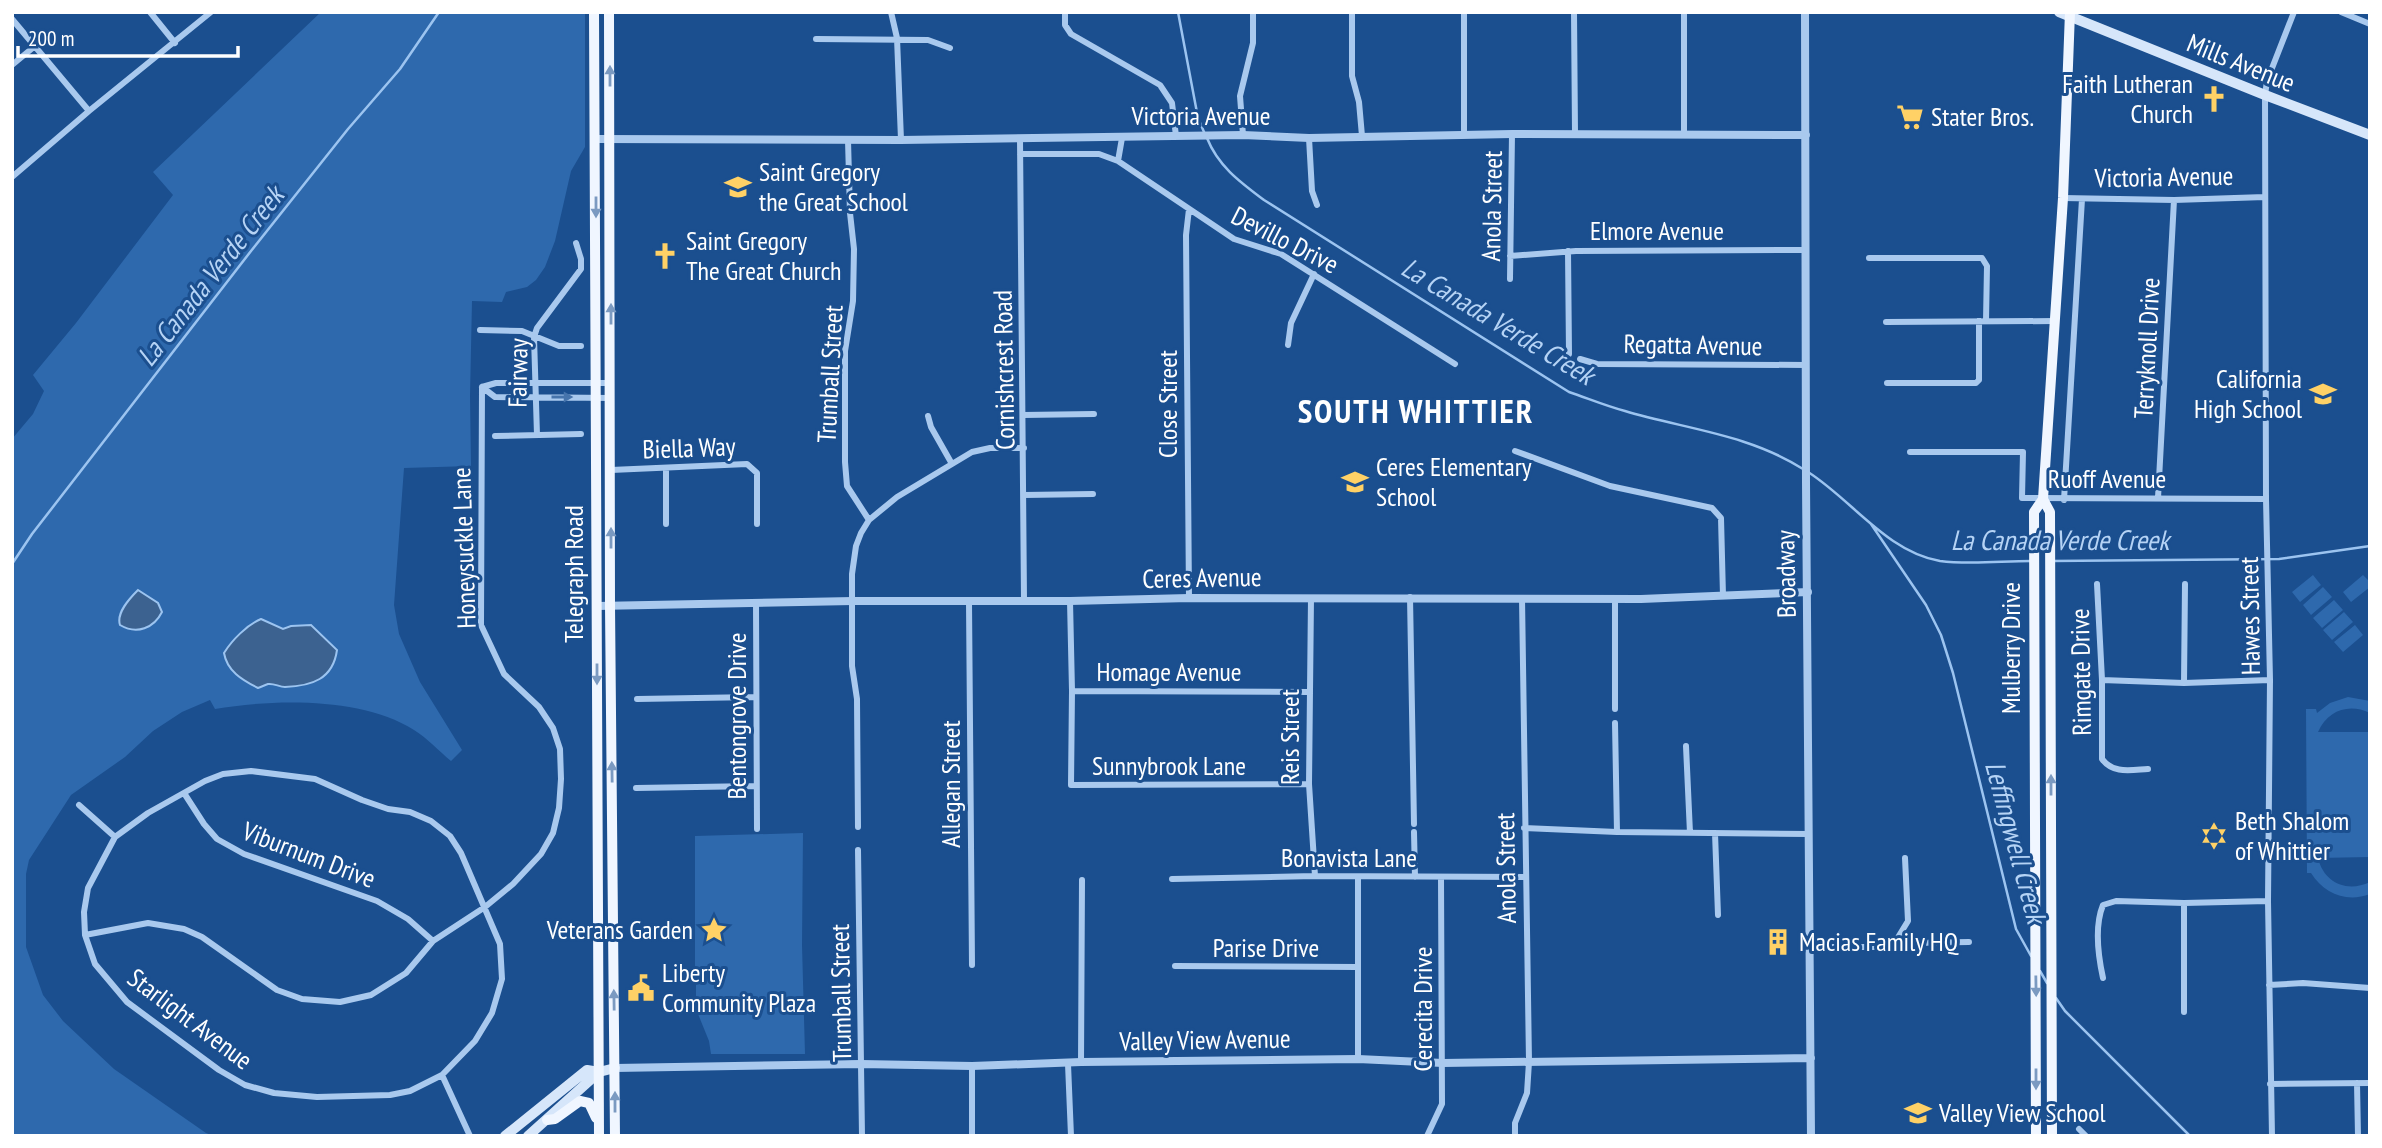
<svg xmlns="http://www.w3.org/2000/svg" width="2382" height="1148" viewBox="0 0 2382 1148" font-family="'PT Sans Narrow',sans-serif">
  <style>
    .green { fill: #2e69ad }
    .water { fill: #3c6290; stroke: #9cc4f0; stroke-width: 2 }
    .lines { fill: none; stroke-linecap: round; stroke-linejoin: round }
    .stream { stroke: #9cc4f0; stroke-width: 2.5 }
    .minor { stroke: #a9c9ee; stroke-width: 6 }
    .tertiary { stroke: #a9c9ee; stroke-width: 8 }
    .secondary { stroke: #d6e6fa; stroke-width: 10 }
    .primary { stroke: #f0f6ff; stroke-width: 10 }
    .oneway { fill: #7b9ac1 }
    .oneway2 { fill: #4674ac }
    .labels { text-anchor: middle; stroke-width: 6; stroke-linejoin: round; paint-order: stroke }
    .street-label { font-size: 26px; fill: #fff; stroke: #1b4f8f }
    .poi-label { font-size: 26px; fill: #fff; stroke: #1b4f8f; text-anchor: start }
    .water-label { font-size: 28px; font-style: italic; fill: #b5d3f5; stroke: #1b4f8f }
    .district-label { font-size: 33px; font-weight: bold; letter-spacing: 2px; fill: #fff; stroke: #1b4f8f }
  </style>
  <rect width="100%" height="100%" fill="#1b4f8f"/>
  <path class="green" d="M321,12H585V147L571,171L555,241L545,267L536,280L527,287L506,292L502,302L472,301L470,396L471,466L404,468L394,605L399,634L420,682L462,750L451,761C439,751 427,738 414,730C362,697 274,699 215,709L210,700L182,712L153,731L125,757L71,795L29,860L26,874V947L43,995L63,1021L114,1069L206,1133L214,1136H12V439L33,414L44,391L33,375L76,323L173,195L153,172Z
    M2313,575L2321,585L2300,602L2292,592Z
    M2363,575L2370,582V587L2351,602L2343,592Z
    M2323,587L2332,597L2311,615L2303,605Z
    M2334,600L2343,610L2322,628L2313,618Z
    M2344,612L2353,622L2332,640L2323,630Z
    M2355,625L2363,635L2343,652L2334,642Z
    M2348,697L2370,701V713C2349,703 2328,710 2318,732H2370V857L2318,858C2324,883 2347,893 2370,882V894C2347,903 2324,894 2311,873H2307L2306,709H2316L2317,713L2330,703Z
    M803,833L802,945L805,1054H711L709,1041L696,1009V985H695V836Z"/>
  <path class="water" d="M138,590L158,603L162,612C154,628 137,635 120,625C116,613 129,599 138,590Z
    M261,619L283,629L291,626L311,625L337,650C333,679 312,686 285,687C279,687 274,683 268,684C265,685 261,687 258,688C242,680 227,671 224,653C232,640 247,625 261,619Z"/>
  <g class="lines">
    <path class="stream" d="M1178,12L1198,118L1204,132
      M1207,138C1218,166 1240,182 1264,200L1569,392C1587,398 1606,406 1625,411C1685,429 1748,434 1803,469
      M1808,472C1852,500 1887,552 1940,561C1969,565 2002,561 2031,561
      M1871,524L1926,605L1941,635L1953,673L2016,929L2031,956
      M2052,561L2279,559L2370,546
      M12,564L32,534L251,251L348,129L400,69L439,12
      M2040,971L2047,983
      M2056,998L2065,1011L2190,1136"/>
    <path class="minor" d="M150,12L175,43
      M891,12L897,38L901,140
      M1065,12V25L1071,34L1160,85L1172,103L1176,136
      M1352,12V76L1359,102L1362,136
      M1464,12V135
      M1574,12L1575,134
      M1684,12V134
      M2341,12L2370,24
      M12,19L89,111
      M816,39L928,40L950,48
      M12,65L35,46
      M1243,135L1240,96L1253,43V12
      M1122,138L1118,161L1234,239L1281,254L1455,364
      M1309,138L1312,191L1317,205
      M1020,139L1024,600
      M848,140L850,213L854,249L853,301L845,351V462L847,486L869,520
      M1020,154H1099L1118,161
      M12,177L89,111L211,12
      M2063,198L2174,200L2265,197
      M1568,251L1569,354
      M1510,256L1576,251L1805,250
      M1869,258H1982L1987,266L1986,321
      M1510,279L1512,134
      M1886,322L2055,321
      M480,330L522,331L559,346H581
      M1288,345L1291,323L1314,274
      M1580,359L1597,364L1806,365
      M1887,383H1976L1979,380V321
      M482,387L495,397L611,398
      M482,387L496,383H610
      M1023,415L1094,414
      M928,416L931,427L952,464
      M537,435L534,337L537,328L581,269V259L576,243
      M495,436L581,434
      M1515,451L1610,486L1712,508L1721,518L1723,596
      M1910,452H2023L2022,498L2266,499
      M666,468V524
      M611,470L747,464L757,473V524
      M1024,495L1093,494
      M2158,498L2174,200
      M2064,500L2082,199
      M2097,584L2102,680V759C2113,774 2130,770 2148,769
      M1410,597L1414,824
      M1189,598L1186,235L1189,209
      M1311,598L1309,784L1315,876
      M1070,601L1072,691L1071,785L1309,784
      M969,602L972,965
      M756,603L757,829
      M2102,680L2184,683L2270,680
      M2184,683L2185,584
      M1072,691L1308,692
      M637,699L756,697
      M1615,709V598
      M1615,723L1617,832
      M1686,746L1690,833
      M251,771L315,779L362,800L388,809L410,812L431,821L450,836L461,853L500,944L502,979L492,1013L475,1041L442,1075L410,1091L390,1095L317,1097L274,1093L245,1085L219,1070L127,1002L95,964L85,935L84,912L88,888L115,837L148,813L205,781L223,774Z
      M636,788L756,786
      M184,793L204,824L217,839L244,854L377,901L408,919L433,941
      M79,805L115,837
      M858,827L857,699L852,666V574L856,546L861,533L869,520L897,497L972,452L990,448H1024
      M1524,828L1617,832L1809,834
      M1414,832L1415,877
      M1715,833L1718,915
      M858,850L862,1136
      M1358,878V1059
      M1172,879L1315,876L1526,877
      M85,935L148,923L184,929L202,937L277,990L302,999L340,1002L371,995L406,973L433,941L485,907L513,884L541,854L553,833L559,808L561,779L560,749L553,728L539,707L504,674L481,625L482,387
      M1897,939L1908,921L1905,858
      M1810,947H1881L1897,939L1909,943L1969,942
      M1175,966L1357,967
      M2103,978C2098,955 2094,927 2103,905L2116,901L2184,903L2268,901
      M2269,985L2303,983L2370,988
      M2184,1012V903
      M1081,1062L1082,880
      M1068,1064L1071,1136
      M972,1066V1136
      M442,1075L470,1136
      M2357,1083L2358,1136
      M2270,1084L2370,1083
      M2079,1129L2086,1136
      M1427,1136L1442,1104L1441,878
      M1515,1136V1123L1527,1093L1529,1062L1522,598
      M2272,1136L2268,901L2270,680L2266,499L2265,95L2267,81L2294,12"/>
    <path class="tertiary" d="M1805,12L1806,482L1811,1136
      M596,139L901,140L1243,135L1309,138L1512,134L1806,135
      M597,606L853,601H1070L1189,598L1641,599L1808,592
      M615,1068L861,1064L972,1066L1081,1062L1358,1059L1443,1063L1811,1058"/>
    <path class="secondary" d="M2059,12L2265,95L2370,135
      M505,1136L587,1070L599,1072L615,1068
      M528,1136L599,1072"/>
    <path class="primary" d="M594,12L599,1136
      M609,12L610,606L615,1136
      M547,1120L555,1119L580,1101L589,1103L596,1118
      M2036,1136L2034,512L2043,499
      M2052,1136L2050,512L2043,499L2063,198L2070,12"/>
  </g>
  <defs><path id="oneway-solid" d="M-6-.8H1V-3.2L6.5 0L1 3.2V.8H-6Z" transform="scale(1.75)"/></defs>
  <g class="oneway">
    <use href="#oneway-solid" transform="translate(610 76) rotate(-90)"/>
    <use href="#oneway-solid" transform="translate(596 207) rotate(90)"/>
    <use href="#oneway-solid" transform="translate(611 314) rotate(-90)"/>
    <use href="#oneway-solid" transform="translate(611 538) rotate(-90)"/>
    <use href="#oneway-solid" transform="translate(597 674) rotate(90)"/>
    <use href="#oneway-solid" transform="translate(612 772) rotate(-91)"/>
    <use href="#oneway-solid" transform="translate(2051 785) rotate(-90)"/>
    <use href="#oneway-solid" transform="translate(2036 986) rotate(89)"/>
    <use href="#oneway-solid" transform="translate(614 1000) rotate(-91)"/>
    <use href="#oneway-solid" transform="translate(2036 1079) rotate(90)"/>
    <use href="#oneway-solid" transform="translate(615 1102) rotate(-90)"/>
  </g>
  <use class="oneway2" href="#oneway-solid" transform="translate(562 397)"/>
  <defs>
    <symbol id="church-bare" viewBox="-9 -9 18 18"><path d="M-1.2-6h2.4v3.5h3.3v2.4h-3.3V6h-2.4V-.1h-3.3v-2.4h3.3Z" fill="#ffd166" stroke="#1b4f8f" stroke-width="2.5" paint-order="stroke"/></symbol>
    <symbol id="supermarket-bare" viewBox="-9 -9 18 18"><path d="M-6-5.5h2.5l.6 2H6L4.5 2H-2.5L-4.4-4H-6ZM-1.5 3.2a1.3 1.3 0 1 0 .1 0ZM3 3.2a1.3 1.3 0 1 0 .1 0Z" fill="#ffd166" stroke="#1b4f8f" stroke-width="2.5" paint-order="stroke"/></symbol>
    <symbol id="school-bare" viewBox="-9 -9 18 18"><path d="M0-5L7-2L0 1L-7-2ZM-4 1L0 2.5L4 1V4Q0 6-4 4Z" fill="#ffd166" stroke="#1b4f8f" stroke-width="2.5" paint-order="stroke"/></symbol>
    <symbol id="synagogue-bare" viewBox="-9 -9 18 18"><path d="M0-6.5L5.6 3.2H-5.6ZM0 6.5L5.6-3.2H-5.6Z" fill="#ffd166" stroke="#1b4f8f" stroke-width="2.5" paint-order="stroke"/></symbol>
    <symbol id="sight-bare" viewBox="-9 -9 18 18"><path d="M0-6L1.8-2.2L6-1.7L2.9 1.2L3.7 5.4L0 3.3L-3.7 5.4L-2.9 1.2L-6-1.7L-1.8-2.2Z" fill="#ffd166" stroke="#1b4f8f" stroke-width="2.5" paint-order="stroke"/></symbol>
    <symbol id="building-bare" viewBox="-9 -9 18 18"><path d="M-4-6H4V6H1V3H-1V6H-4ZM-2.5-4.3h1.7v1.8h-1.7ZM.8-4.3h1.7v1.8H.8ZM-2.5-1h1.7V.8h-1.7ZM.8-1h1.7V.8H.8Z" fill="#ffd166" stroke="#1b4f8f" stroke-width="2.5" paint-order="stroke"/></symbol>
    <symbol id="civic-bare" viewBox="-9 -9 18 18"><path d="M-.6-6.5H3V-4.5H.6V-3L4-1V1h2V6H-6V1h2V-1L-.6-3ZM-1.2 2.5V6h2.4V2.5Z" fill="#ffd166" stroke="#1b4f8f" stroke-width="2.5" paint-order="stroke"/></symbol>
  </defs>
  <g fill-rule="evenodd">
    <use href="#church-bare" x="2195" y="80" width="38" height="38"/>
    <use href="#supermarket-bare" x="1891" y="98" width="38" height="38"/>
    <use href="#school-bare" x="719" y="168" width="38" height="38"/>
    <use href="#church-bare" x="646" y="237" width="38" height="38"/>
    <use href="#school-bare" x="2304" y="375" width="38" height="38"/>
    <use href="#school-bare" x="1336" y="463" width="38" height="38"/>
    <use href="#synagogue-bare" x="2195" y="817" width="38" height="38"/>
    <use href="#sight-bare" x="695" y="911" width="38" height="38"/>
    <use href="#building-bare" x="1759" y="923" width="38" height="38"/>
    <use href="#civic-bare" x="622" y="969" width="38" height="38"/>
    <use href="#school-bare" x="1899" y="1094" width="38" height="38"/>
  </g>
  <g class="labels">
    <g class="street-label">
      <text transform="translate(2241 63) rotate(22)" y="9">Mills Avenue</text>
      <text x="1201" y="125">Victoria Avenue</text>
      <text transform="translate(2164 177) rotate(-1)" y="9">Victoria Avenue</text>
      <text transform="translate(1492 206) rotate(-89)" y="9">Anola Street</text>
      <text x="1657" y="240">Elmore Avenue</text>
      <text transform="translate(1285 240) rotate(27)" y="9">Devillo Drive</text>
      <text transform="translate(1693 345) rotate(1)" y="9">Regatta Avenue</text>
      <text transform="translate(2147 348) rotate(-87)" y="9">Terryknoll Drive</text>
      <text transform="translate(1004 370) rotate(-91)" y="9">Cornishcrest Road</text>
      <text transform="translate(518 373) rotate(-89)" y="9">Fairway</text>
      <text transform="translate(830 374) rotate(-87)" y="9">Trumball Street</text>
      <text transform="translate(1168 404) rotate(-90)" y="9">Close Street</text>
      <text transform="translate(689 448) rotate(-2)" y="9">Biella Way</text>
      <text x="2107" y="488">Ruoff Avenue</text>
      <text transform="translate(464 548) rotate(-92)" y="9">Honeysuckle Lane</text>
      <text transform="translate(574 574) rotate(-90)" y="9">Telegraph Road</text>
      <text transform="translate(1786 574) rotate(-91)" y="9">Broadway</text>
      <text transform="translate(1202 578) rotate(-1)" y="9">Ceres Avenue</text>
      <text transform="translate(2250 616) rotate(-91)" y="9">Hawes Street</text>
      <text transform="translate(2011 648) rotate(-90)" y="9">Mulberry Drive</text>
      <text x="1169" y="681">Homage Avenue</text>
      <text transform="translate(2081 672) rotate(-91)" y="9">Rimgate Drive</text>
      <text transform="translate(737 716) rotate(-90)" y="9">Bentongrove Drive</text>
      <text transform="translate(1290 737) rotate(-90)" y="9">Reis Street</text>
      <text x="1169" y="775">Sunnybrook Lane</text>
      <text transform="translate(951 784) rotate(-90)" y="9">Allegan Street</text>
      <text transform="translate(309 855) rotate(21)" y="9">Viburnum Drive</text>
      <text x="1349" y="867">Bonavista Lane</text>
      <text transform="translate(1506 868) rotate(-91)" y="9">Anola Street</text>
      <text x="1266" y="957">Parise Drive</text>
      <text transform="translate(841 993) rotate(-91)" y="9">Trumball Street</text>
      <text transform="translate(1423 1009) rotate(-90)" y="9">Cerecita Drive</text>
      <text transform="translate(190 1019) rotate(37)" y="9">Starlight Avenue</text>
      <text transform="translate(1205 1040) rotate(-1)" y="9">Valley View Avenue</text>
    </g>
    <g class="poi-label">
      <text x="2193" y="93" text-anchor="end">Faith Lutheran<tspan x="2193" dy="30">Church</tspan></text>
      <text x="1931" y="126">Stater Bros.</text>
      <text x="759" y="181">Saint Gregory<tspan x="759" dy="30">the Great School</tspan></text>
      <text x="686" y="250">Saint Gregory<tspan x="686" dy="30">The Great Church</tspan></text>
      <text x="2302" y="388" text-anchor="end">California<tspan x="2302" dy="30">High School</tspan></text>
      <text x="1376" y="476">Ceres Elementary<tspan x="1376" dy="30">School</tspan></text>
      <text x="2235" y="830">Beth Shalom<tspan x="2235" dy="30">of Whittier</tspan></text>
      <text x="693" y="939" text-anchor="end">Veterans Garden</text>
      <text x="1799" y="951">Macias Family HQ</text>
      <text x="662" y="982">Liberty<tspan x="662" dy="30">Community Plaza</tspan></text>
      <text x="1939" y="1122">Valley View School</text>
    </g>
    <g class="water-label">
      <text transform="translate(210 276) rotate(-52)" y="10">La Canada Verde Creek</text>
      <text transform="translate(1498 321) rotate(31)" y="10">La Canada Verde Creek</text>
      <text x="2060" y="550">La Canada Verde Creek</text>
      <text transform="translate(2016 842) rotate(75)" y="10">Leffingwell Creek</text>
    </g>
    <g class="district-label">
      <text x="1416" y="423">SOUTH WHITTIER</text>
    </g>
  </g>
  <rect width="2382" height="1148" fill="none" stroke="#ffffff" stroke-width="28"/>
  <path d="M18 46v10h220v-10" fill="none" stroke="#ffffff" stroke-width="3.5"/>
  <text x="28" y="46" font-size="21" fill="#ffffff" stroke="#1b4f8f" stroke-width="5" paint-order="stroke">200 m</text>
</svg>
